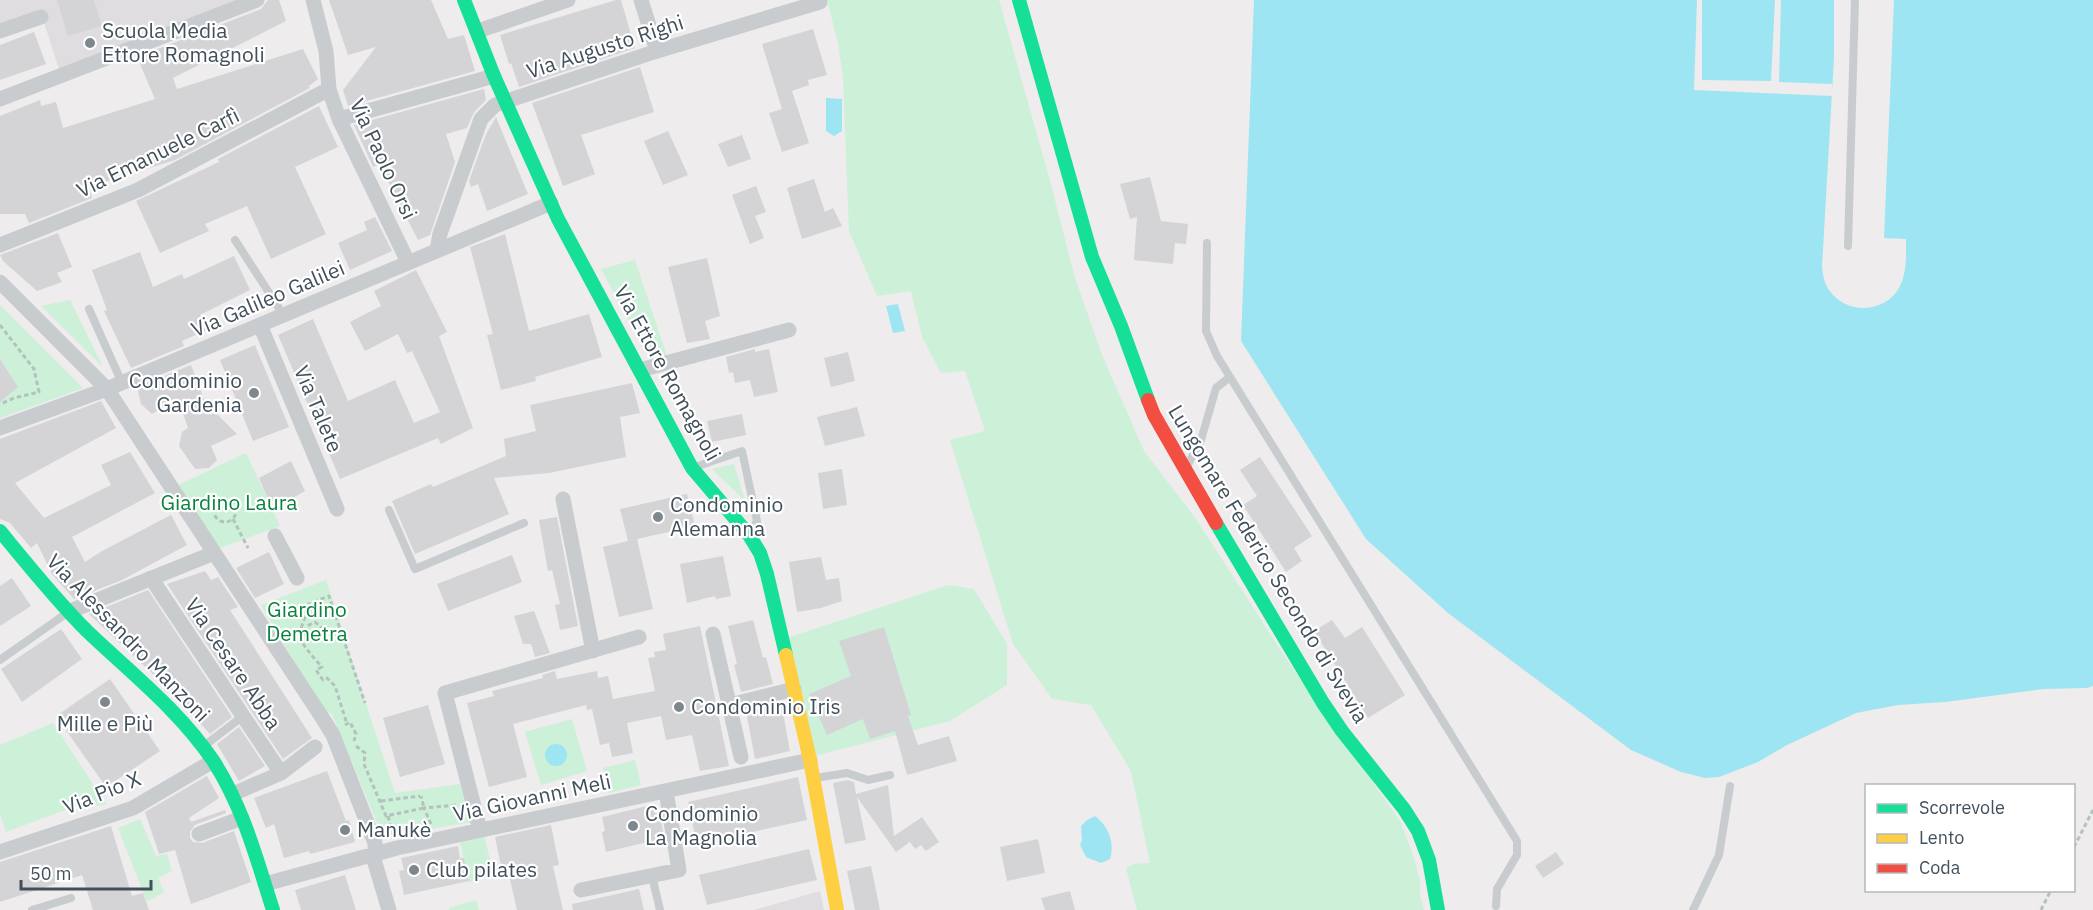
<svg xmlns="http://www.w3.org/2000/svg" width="2093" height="910" viewBox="0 0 2093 910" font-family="'IBM Plex Sans',sans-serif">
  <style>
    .education { fill: #dfdddf }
    .green { fill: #cdf0d8 }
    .water { fill: #9de5f2 }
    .pier { fill: #eeecec }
    .building { fill: #d4d4d7 }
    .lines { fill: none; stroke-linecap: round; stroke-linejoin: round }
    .path { stroke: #b4c2bd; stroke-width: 3; stroke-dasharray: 4.5 3; stroke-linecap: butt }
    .lane { stroke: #c8ccce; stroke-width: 8 }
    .street { stroke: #c8ccce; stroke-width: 15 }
    .fast { stroke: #16e098; stroke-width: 14 }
    .slow { stroke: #ffcf43; stroke-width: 14 }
    .jam { stroke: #f24e42; stroke-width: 14 }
    .poi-dot { fill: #7e878e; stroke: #fff; stroke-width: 2 }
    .labels { text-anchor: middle; stroke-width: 4.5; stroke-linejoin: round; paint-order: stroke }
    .poi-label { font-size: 21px; fill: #42505b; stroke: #fff; text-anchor: start }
    .street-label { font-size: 21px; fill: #42505b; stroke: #fff }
    .park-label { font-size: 21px; fill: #0c8241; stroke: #fff }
  </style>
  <rect width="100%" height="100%" fill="#eeecec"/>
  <path class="education" d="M0,0H244L59,69L40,10L0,25Z
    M820,891L824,910H754Z"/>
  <path class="green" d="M827,0H999L1051,184L1074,275L1102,355L1144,451L1196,519L1285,657L1400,821L1413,855L1420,881V895L1424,910H1137L1126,868L1135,864L1150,863L1131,771L1091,705L1052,699L1013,644L950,440L985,431L965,371L941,373L922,337L911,291L877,296L849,231L843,78L838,43Z
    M635,260L667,356L650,360L601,269Z
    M70,300L103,367L41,306Z
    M0,305L83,388L0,418V401L18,387L0,359Z
    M246,453L280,526L215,550L176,486Z
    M734,464L745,501L712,469Z
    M326,580L395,793L460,784L472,822L383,837L332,714L323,710L261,605Z
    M948,585L974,589L1007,644V685L950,721L815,756L787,638Z
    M572,719L587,771L541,785L525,732Z
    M53,723L106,804L98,806L89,801L6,832L0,814V745Z
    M635,760L641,785L609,793L603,768Z
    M140,819L156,856L167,854L172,871L158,878L164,892L147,902L118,828Z
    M484,836L494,876L469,882L460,842Z
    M476,900L479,910H449V908Z"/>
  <path class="water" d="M1254,0H1834V57L1822,267C1823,275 1824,283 1829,290C1846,315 1886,314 1900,286C1907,272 1906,255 1906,239L1884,238L1894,0H2093V686L2087,688L2043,689L1945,702L1898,705L1856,713L1787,745L1758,762L1719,777L1705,778L1681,772L1631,750L1448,613L1366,539L1241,341Z
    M826,98L842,99V131L834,136L826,131Z
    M898,304L905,331L893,333L886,306Z
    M545 755a11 11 0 1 1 22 0a11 11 0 1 1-22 0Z
    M1095,816C1109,827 1115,843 1110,859L1101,863L1086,857L1080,845L1082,840L1081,826L1087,820Z"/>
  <path class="pier" d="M1697,0H1702V80L1771,81L1775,0H1781L1779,82L1832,84V96L1694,90Z"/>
  <path class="building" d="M57,0H94L102,26L68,36Z
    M268,0H279L286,21L173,78L177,89L303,49L318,79L309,86L310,88L175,160L89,187L92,198L29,223L25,214H0V116L40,100L41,106L56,102L63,128L155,99L137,57L261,9Z
    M329,0H431L448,39L464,35L475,71L348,106L343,90L376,47L348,55Z
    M616,0H621L635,48L519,87L511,63L509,64L500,35Z
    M813,29L827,75L808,80L809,85L792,91L809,143L782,152L769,113L782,109L762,44Z
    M34,32L46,64L0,80V45Z
    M640,67L654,112L581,135L595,174L563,186L532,103Z
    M484,89L486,100L474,112L467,128L446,134L455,162L430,235L418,240L379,164L373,167L354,125Z
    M319,106L338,147L295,167L326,234L271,259L247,206L205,224L209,231L160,253L136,201L219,162L218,159Z
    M496,117L528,194L487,211L478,184L471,187L469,181L486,134Z
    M668,131L688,175L663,185L644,141Z
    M742,135L751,159L728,167L718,144Z
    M1150,177L1161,221L1188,224L1186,244L1175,243L1173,264L1134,260L1137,217L1130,219L1120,184Z
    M814,179L825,212L833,208L842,226L802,239L787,188Z
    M756,186L766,212L755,216L764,238L750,244L732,195Z
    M375,217L392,251L350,270L338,243L367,230L364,222Z
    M58,233L72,267L57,273L62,282L37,291L3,261L0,255Z
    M505,234L529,331L589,314L602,357L535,377L536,381L501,390L487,335L493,334L470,247Z
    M140,252L153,287L182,274L184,279L234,256L250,290L200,315L207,330L182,341L184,346L131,368L104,311L107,310L92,270Z
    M707,258L720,316L705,321L710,339L687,343L668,267Z
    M416,270L447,332L439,336L473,428L441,444L438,438L340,479L278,335L313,319L348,401L395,380L414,423L440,412L412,351L407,353L398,334L365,351L350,322L381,306L374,291Z
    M255,345L289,427L253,441L220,360Z
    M755,349V352L769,349L778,392L754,397L750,380L735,383L733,372L729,373L726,357Z
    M848,352L855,381L831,387L824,358Z
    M0,359L18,387L0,402Z
    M191,365L210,415L215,412L237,434L211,446L217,460L209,468L195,469L179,446L182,432L188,428L178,399L152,414L141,404L137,387Z
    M632,383L640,413L620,417L626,457L549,473L494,478L509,514L415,554L392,501L431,484L433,487L506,456L504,439L536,431L530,405Z
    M101,401L116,428L15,483L44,518L111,485L101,465L130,452L155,493L72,537L85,562L102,551L171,515L187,545L122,580L74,599L52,574L37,543L31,548L10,523L0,519V439Z
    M857,407L865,436L825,446L817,417Z
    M742,414L746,435L712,442L707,421Z
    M1260,457L1312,536L1294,548L1302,561L1286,572L1243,505L1257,496L1240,470Z
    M291,461L305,491L282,504L268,499L259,478Z
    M842,469L847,505L823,509L818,473Z
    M687,494L695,526L637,539L653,609L619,617L603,547L628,541L620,509Z
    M557,517L578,626L560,630L555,605L560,604L552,570L548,571L539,520Z
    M269,552L284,584L255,598L236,568Z
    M512,555L522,582L448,611L437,584Z
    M723,556L731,596L716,599L715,596L687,603L680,564Z
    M821,557L826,580L839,578L842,601L821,608L797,612L789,562Z
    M205,571L211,580L218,577L238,607L230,610L312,738L283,759L167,584Z
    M12,578L31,606L0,626V586Z
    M148,590L232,717L210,734L172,692L89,614Z
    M534,611L550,653L535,657L531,644H523L514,616Z
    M753,620L763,658L766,657L773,684L741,692L734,665L737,664L728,626Z
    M1332,620L1345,638L1362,627L1405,695L1368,718L1314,631Z
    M700,626L729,766L700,771L692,735L666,740L661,716L627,723L633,753L612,757L609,743L600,745L592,709L587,710L586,705L513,724L527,777L489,787L467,703L494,696L492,691L543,678L542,675L555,671L557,679L597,671L598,678L608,676L613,699L655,691L648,658L655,657L654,652L666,650L663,634Z
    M884,627L911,715L908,716L918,745L949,736L957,761L907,775L895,731L870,739L863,719L827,735L809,694L851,676L839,641Z
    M61,629L82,659L22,702L1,669Z
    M110,679L160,751L106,787L56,716Z
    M781,702L790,751L755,759L746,711Z
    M428,705L445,764L400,777L383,718Z
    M239,727L265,766L239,781L217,744Z
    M327,771L346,821L349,820L355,842L310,854L309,851L284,858L274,824L266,828L254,798Z
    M207,776L219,798L189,818L191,822L225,810L226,813L195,825L190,832V838L193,842L202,843L234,831L251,882L191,904L175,850L159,854L145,812Z
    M798,777L807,820L720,839V842L697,846L688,802Z
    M848,780L854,782L856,794L888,785L894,836L922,817L939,842L926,851L921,845L915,849L910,842L896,852L857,797L866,840L845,844L833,783Z
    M655,804L658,822L661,821L664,838L606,852L602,832L605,831L602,817Z
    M551,825L559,865L553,866L563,910H517L509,875L503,876L495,837Z
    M111,826L132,896L143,893L149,910H93L82,875L0,902V862Z
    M1038,839L1045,873L1007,881L1000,847Z
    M458,846L460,858H464L469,881L404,895L399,871L404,870L401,858Z
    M809,849L817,880L707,905L699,875Z
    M1556,852L1564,864L1543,878L1535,866Z
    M871,866L880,910H855L847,871Z
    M345,875L356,910H301L295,890Z
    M639,889L644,910H573L572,904Z
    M1070,891L1075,910H1045L1041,898Z"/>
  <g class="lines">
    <path class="path" d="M0,325L34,369L39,392L14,398L0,404
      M214 511a11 11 0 1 1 22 0a11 11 0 1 1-22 0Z
      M233,519L248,548
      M305,634L307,641L317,640L324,630L315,622L307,626L305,634L298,636C306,649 313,657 322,667L316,670L323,680L327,678L335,686L347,724
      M299,635L309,604L329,596L365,703
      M345,725L350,722L356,734L354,741
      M356,746L365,753L364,764L386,816L424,808L421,796
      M381,801L420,796
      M388,816L393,835
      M431,824L424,808L457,805
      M2074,847L2093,810
      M2041,910L2051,890"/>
    <path class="lane" d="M235,240L284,316
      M1207,243L1206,331L1217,356L1517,841V855L1497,889L1496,906
      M1848,246L1855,0
      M89,309L122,383
      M695,467L742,451L757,521L750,534
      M1186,468L1201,440L1216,388L1230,377
      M389,510L415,569L524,523
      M0,660L67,613
      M204,746L243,716
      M815,778L847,773L868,780L890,775
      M652,876L660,910
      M32,910L71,898
      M1693,910L1719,855L1730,786"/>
    <path class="street" d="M313,0L326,51L329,89L339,119L408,262
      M641,0L657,51
      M0,31L41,17
      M478,31L568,0
      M0,99L257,0
      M339,119L494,76
      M0,245L138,190L329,89
      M437,250L440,234L481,119L495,105L657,51L820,2
      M0,282L107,389L323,719L333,735L375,843V863L389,910
      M260,325L337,509
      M640,370L789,330
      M0,428L107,389L551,203
      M563,499L593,651
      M275,536L297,578
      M151,578L281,773
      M68,612L214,553
      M713,634L741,757
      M730,705L794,689
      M233,794L281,773L315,747
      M480,830L445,693L639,637
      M199,834L242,818
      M0,852L133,808L213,761
      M265,884L397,848L810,760
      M581,890L679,870L666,791"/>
    <path class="fast" d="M464,0L494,76L558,219L692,468L749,535L760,553L767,574L786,655
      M1019,0L1092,257L1121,326L1148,400
      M1216,523L1323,703L1342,731L1404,809L1418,831L1429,860L1438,910
      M0,531C28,565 56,600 87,631C131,673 180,711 214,762C243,807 257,860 273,910"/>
    <path class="slow" d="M786,655L810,760L837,910"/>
    <path class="jam" d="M1148,400L1154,415L1216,523"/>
  </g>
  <g class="poi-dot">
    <circle cx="90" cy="43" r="6"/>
    <circle cx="254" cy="393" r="6"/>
    <circle cx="658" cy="517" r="6"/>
    <circle cx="105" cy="702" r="6"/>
    <circle cx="679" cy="707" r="6"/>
    <circle cx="633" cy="826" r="6"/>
    <circle cx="345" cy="830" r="6"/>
    <circle cx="414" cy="870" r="6"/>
  </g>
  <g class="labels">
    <g class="poi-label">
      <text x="102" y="38">Scuola Media<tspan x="102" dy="24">Ettore Romagnoli</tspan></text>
      <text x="242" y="388" text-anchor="end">Condominio<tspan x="242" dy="24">Gardenia</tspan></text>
      <text x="670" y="512">Condominio<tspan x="670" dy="24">Alemanna</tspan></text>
      <text x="691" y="714">Condominio Iris</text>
      <text x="105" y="731" text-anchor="middle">Mille e Più</text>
      <text x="645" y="821">Condominio<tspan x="645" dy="24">La Magnolia</tspan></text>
      <text x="357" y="837">Manukè</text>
      <text x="426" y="877">Club pilates</text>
    </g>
    <g class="street-label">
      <text transform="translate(605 47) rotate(-18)" y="7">Via Augusto Righi</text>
      <text transform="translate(158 153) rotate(-26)" y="7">Via Emanuele Carfì</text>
      <text transform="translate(383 159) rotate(65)" y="7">Via Paolo Orsi</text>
      <text transform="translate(268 299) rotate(-23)" y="7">Via Galileo Galilei</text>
      <text transform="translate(667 373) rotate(61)" y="7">Via Ettore Romagnoli</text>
      <text transform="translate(318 409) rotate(67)" y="7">Via Talete</text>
      <text transform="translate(1268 564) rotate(59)" y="7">Lungomare Federico Secondo di Svevia</text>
      <text transform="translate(128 638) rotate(46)" y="7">Via Alessandro Manzoni</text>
      <text transform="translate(233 664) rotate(56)" y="7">Via Cesare Abba</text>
      <text transform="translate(102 793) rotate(-22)" y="7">Via Pio X</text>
      <text transform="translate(532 798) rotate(-12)" y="7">Via Giovanni Meli</text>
    </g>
    <g class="park-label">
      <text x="229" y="510">Giardino Laura</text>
      <text x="307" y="617">Giardino<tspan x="307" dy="24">Demetra</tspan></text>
    </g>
  </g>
  <rect x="1865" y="784" width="210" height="108" fill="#ffffff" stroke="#b3b9bd" stroke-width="1.5"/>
  <rect x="1877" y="804" width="30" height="9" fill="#16e098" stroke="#b3b9bd" stroke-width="1.5"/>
  <text x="1919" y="814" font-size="18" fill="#42505b">Scorrevole</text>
  <rect x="1877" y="834" width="30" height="9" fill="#ffcf43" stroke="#b3b9bd" stroke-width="1.5"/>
  <text x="1919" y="844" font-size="18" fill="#42505b">Lento</text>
  <rect x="1877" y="864" width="30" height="9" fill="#f24e42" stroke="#b3b9bd" stroke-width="1.5"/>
  <text x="1919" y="874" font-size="18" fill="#42505b">Coda</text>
  <path d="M21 880v9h130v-9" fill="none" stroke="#42505b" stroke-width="3"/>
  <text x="30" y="880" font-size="18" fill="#42505b" stroke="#ffffff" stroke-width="4.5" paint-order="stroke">50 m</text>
</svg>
